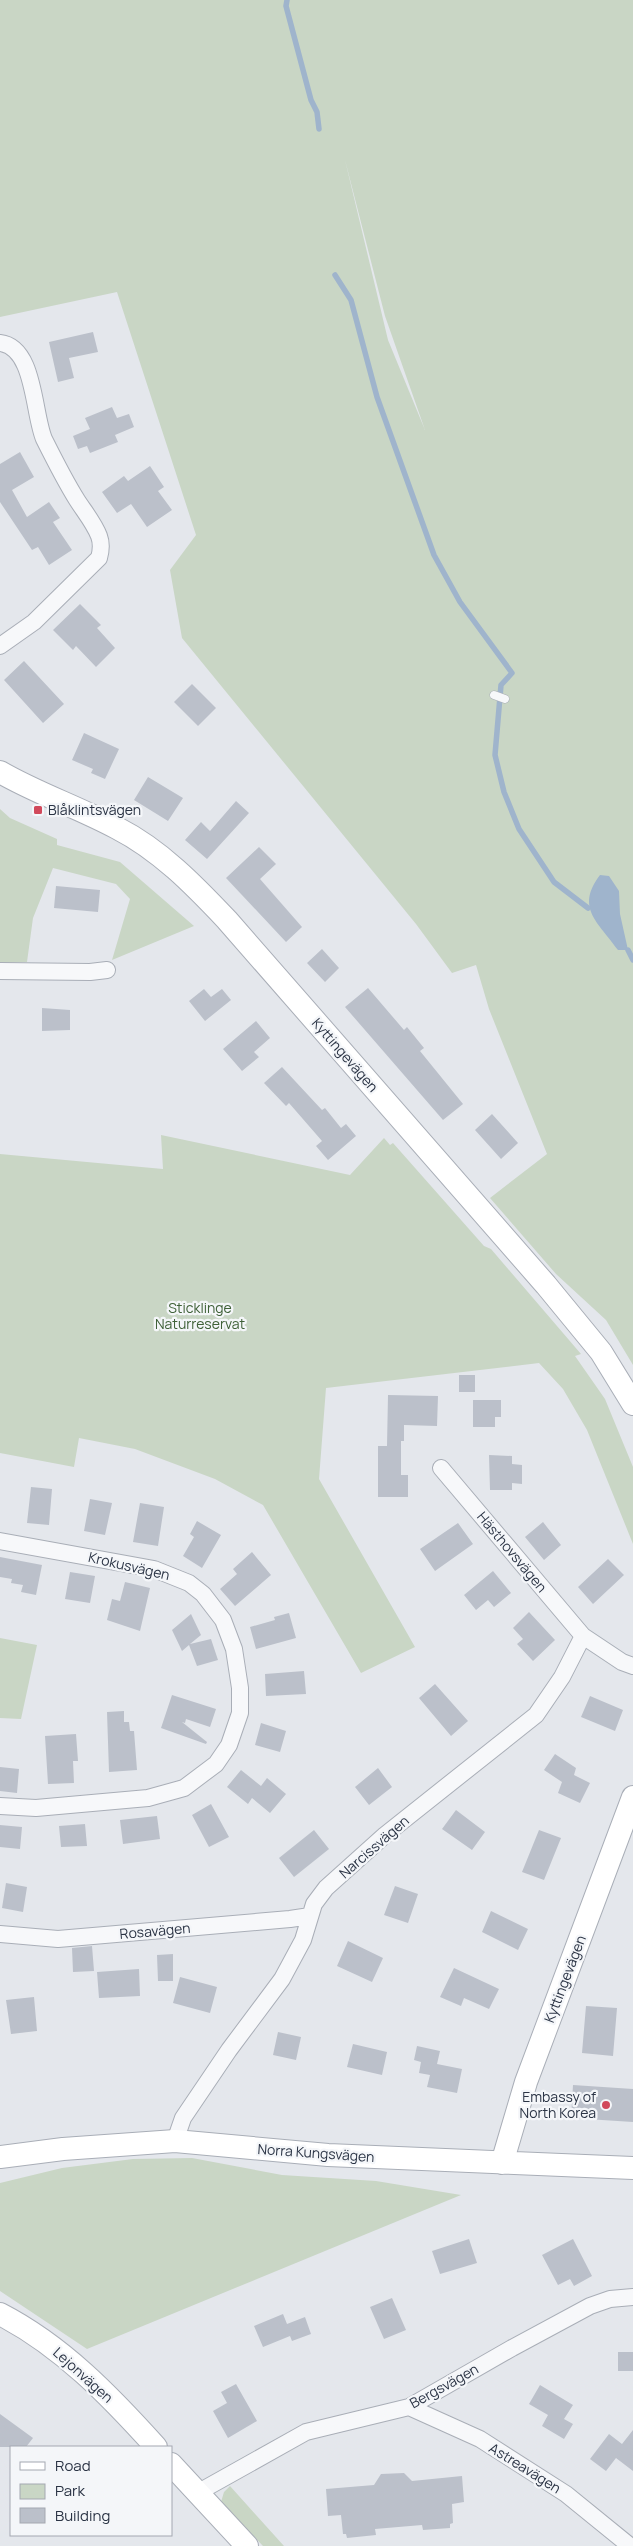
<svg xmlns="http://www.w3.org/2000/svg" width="633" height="2546" viewBox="0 0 633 2546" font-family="Manrope,sans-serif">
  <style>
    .green { fill: #c9d6c5; fill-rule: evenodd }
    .water { fill: #9fb4cc }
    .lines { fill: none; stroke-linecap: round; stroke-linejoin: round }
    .stream { stroke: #9fb4cc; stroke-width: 5.5 }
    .building { fill: #bbc0ca }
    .lane-casing { stroke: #a9aeb7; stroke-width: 9 }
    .street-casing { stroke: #a9aeb7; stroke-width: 18 }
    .secondary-casing { stroke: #a9aeb7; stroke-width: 24 }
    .lane { stroke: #f7f8fa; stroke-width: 8 }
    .street { stroke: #f7f8fa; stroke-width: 16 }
    .secondary { stroke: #fff; stroke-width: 22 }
    .poi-dot { fill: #d1495b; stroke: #f4f6f9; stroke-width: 2 }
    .labels { text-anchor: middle; stroke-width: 4.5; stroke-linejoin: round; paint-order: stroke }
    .poi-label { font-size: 14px; fill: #2b3445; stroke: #f4f6f9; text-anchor: start }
    .street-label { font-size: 14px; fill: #2b3445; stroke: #f4f6f9 }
    .park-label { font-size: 14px; fill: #3f6138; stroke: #f4f6f9 }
  </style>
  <rect width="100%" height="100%" fill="#e4e7ec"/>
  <path class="green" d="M0,0H633V1365L606,1320L556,1274L490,1198L547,1154L489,1009L476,965L452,973L416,924L182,638L170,570L196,535L117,292L0,317ZM345,160L385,316L425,430L388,340Z
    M0,809L10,818L57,839V845L120,862L194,926L112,960L130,899L116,884L53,868L33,918L27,962L0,963Z
    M161,1135L350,1175L384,1138L390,1145L393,1143L484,1246L491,1249L581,1354L575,1356L605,1399L633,1467V1544L587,1430L563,1389L539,1363L326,1388L319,1479L415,1647L361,1673L263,1505L215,1479L135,1449L79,1438L74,1467L0,1453V1154L163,1169Z
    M0,1638L37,1645L21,1719L0,1718Z
    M192,2158L282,2175L376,2181L461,2195L87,2349L0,2291V2183L62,2168L133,2159Z
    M230,2486L284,2546H263L221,2502L224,2492Z"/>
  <path class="water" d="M600,875L609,876L619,891L620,914L628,950H618C598,922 575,908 600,875Z"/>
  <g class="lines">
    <path class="stream" d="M287,0L286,6L311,100L317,112L319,129
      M335,275L351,300L377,397L434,555L460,602L512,673L501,685L495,755L504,792L519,829L554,882L588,908
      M628,950L633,960"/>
  </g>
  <path class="building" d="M93,332L98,352L69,358L74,378L58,382L49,342Z
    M112,407L117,418L129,414L134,427L115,435L118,442L90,453L87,446L78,449L73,436L90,429L85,418Z
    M20,452L34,477L12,490L27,517L49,502L60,518L53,522L72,550L49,565L38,547L32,550L0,502V464Z
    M150,466L164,487L158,491L172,510L147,527L131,504L117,513L102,492L124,476L128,481Z
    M80,604L101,625L97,628L115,648L96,667L76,646L73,650L53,630Z
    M24,661L64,704L43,723L4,680Z
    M192,684L216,708L198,726L174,702Z
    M84,733L119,749L105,779L91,773L93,769L72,760Z
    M148,777L183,798L168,821L134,800Z
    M236,801L249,813L207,859L185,840L201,822L210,831Z
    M259,847L276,864L260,879L302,927L286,942L226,878Z
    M56,886L100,890L98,912L54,908Z
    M322,949L339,968L325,982L307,963Z
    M368,988L404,1030L407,1027L424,1048L420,1051L463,1104L443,1120L345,1007Z
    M204,989L211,997L222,989L231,1000L205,1021L189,1001Z
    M42,1008L70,1010V1030L42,1031Z
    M256,1021L270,1038L254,1052L259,1057L242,1071L223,1049Z
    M282,1067L322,1110L325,1108L341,1128L346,1124L356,1136L328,1160L316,1146L322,1141L289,1103L286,1106L264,1083Z
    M492,1114L518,1143L501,1159L475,1130Z
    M459,1375H475V1392H459Z
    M388,1395L438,1396L437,1426L404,1425V1441H401V1475H408V1497H378V1446H387Z
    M473,1400H501V1417H495V1427H473Z
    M489,1455L512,1456V1464L522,1465V1484L512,1483V1490H490Z
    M31,1487L52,1489L49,1525L27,1523Z
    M90,1499L112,1503L105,1535L84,1531Z
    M140,1503L164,1507L158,1546L133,1542Z
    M197,1521L221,1535L202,1568L183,1556L194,1537L190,1534Z
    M543,1522L561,1545L544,1560L525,1537Z
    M458,1523L473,1544L435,1571L420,1549Z
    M252,1552L271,1575L235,1606L220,1589L237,1574L233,1569Z
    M0,1557L42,1565L36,1595L21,1592L23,1585L11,1583L12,1579L0,1577Z
    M608,1559L624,1575L593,1604L578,1587Z
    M493,1571L511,1593L494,1607L488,1600L476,1610L464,1595Z
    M70,1572L95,1576L90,1603L65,1599Z
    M125,1582L150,1588L140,1631L107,1620L112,1599L120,1601Z
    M529,1612L555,1640L533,1661L517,1644L523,1639L513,1628Z
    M289,1613L296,1638L256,1649L250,1627L275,1620L274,1617Z
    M191,1614L201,1635L190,1644L211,1639L218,1660L197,1666L189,1645L182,1651L172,1630Z
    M304,1671L306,1694L266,1696L265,1674Z
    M435,1684L468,1721L451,1736L419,1698Z
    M172,1695L216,1709L210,1727L186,1719L185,1723L182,1722L207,1742L206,1744L161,1728Z
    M590,1696L623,1710L615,1731L581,1717Z
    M124,1711V1722H129L130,1731H134L137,1770L109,1772L107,1712Z
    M261,1723L286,1731L280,1752L255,1745Z
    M76,1734L78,1761H73L74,1783L48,1784L45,1736Z
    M555,1754L576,1768L574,1775L590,1783L580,1803L558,1793L562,1782L544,1770Z
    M0,1767L19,1769L17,1793L0,1791Z
    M378,1768L392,1787L369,1805L355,1787Z
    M241,1770L261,1786L267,1778L286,1794L270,1813L252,1798L248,1804L227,1787Z
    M211,1804L229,1837L209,1847L192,1815Z
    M456,1810L485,1832L472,1850L442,1829Z
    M157,1816L160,1839L123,1844L120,1820Z
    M85,1824L87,1846L61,1847L59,1826Z
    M0,1825L22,1827L20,1849L0,1847Z
    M314,1830L329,1849L294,1877L279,1858Z
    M539,1830L561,1838L544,1880L522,1872Z
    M6,1883L27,1887L23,1912L2,1908Z
    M395,1886L418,1894L408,1923L384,1915Z
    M491,1911L528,1929L518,1950L482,1932Z
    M348,1941L383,1958L372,1982L337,1966Z
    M92,1946L94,1971L73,1972L72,1948Z
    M173,1954V1981H158L157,1955Z
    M454,1968L499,1989L489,2009L464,1998L461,2006L440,1997Z
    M139,1969L140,1996L99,1998L97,1972Z
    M180,1977L217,1987L210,2013L173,2003Z
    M34,1997L37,2031L11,2034L6,2000Z
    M586,2006L617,2008L613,2056L582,2053Z
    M278,2032L301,2037L296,2060L273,2055Z
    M353,2044L387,2052L382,2075L347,2067Z
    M417,2046L440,2051L437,2064L462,2069L457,2093L427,2087L430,2075L419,2073L421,2062L414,2060Z
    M573,2085L633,2089V2122L571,2118Z
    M469,2239L477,2263L440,2274L432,2251Z
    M573,2239L592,2276L574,2286L570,2279L558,2285L542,2255Z
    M392,2298L406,2330L384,2339L370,2307Z
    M283,2314L287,2324L305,2317L311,2334L292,2341L290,2336L263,2347L254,2326Z
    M618,2352H633V2371H618Z
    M236,2384L257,2421L228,2438L213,2411L227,2403L221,2392Z
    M540,2385L573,2405L564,2419L573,2424L564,2439L542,2426L548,2415L529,2404Z
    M0,2414L33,2438L26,2447H0Z
    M633,2430V2471L616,2458L606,2471L590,2459L609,2434L622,2444Z
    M404,2473L412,2481L462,2476L464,2502L452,2504L453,2523L450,2524V2528L423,2530L422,2525L375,2529L376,2535L347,2538L346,2534H343L341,2515L328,2516L326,2489L374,2485L381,2474Z"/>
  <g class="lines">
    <defs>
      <path id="lane" d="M494,695L505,699"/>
      <path id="street" d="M0,343C35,347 33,413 44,439C54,459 65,481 77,500C84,511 94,523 99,536C102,544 101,551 99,558L34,622L0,646
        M0,971L90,972L107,970
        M441,1468L583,1636
        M0,1541L154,1569L189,1583L203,1594L223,1620L234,1649L240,1688V1713L229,1745L216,1764L184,1788L148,1798L36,1808L0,1806
        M0,1934L58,1939L290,1919L310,1916
        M175,2141L183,2118L229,2050L282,1979L303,1940L314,1904L326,1888L385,1835L536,1715L562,1677L583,1636L622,1662L633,1666
        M409,2407L480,2439L566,2494L630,2546
        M197,2493L306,2432L409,2407L512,2348L590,2306L610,2299L633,2297"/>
      <path id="secondary" d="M0,772C38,794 78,807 117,828C160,850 194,885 227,920L546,1285L601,1352L633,1404
        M0,2157L63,2149L175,2141L328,2155L633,2168
        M502,2163L526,2082L633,1797
        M0,2314C62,2346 110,2396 156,2447
        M171,2464L247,2546"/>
    </defs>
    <use href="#lane" class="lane-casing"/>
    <use href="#street" class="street-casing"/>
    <use href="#secondary" class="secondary-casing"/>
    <use href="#lane" class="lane"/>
    <use href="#street" class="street"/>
    <use href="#secondary" class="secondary"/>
  </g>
  <g class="poi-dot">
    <rect x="33" y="805" width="10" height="10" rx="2.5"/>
    <circle cx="606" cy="2105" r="5"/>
  </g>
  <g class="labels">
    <g class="poi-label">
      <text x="48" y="815">Blåklintsvägen</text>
      <text x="596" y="2102" text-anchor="end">Embassy of<tspan x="596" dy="16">North Korea</tspan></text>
    </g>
    <g class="street-label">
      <text transform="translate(345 1055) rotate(49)" y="5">Kyttingevägen</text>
      <text transform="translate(512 1552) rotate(50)" y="5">Hästhovsvägen</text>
      <text transform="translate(129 1566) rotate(13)" y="5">Krokusvägen</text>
      <text transform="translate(374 1847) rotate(-41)" y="5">Narcissvägen</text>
      <text transform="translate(155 1931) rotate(-5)" y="5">Rosavägen</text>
      <text transform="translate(565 1979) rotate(-69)" y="5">Kyttingevägen</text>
      <text transform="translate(316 2153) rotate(4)" y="5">Norra Kungsvägen</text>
      <text transform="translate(83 2375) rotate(42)" y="5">Lejonvägen</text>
      <text transform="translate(444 2386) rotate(-29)" y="5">Bergsvägen</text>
      <text transform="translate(525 2468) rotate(32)" y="5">Astreavägen</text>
    </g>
    <g class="park-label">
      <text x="200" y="1313">Sticklinge<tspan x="200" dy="16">Naturreservat</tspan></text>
    </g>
  </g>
  <rect x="10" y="2446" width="162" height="90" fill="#f4f6f9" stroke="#a4a8b1"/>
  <rect x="20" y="2462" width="25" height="8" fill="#ffffff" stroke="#a4a8b1"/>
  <text x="55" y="2471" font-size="15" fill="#2b3445">Road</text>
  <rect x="20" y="2484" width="25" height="15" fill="#c9d6c5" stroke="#a4a8b1"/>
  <text x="55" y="2496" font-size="15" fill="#2b3445">Park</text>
  <rect x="20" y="2508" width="25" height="15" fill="#bbc0ca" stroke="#a4a8b1"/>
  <text x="55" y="2521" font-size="15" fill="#2b3445">Building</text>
</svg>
